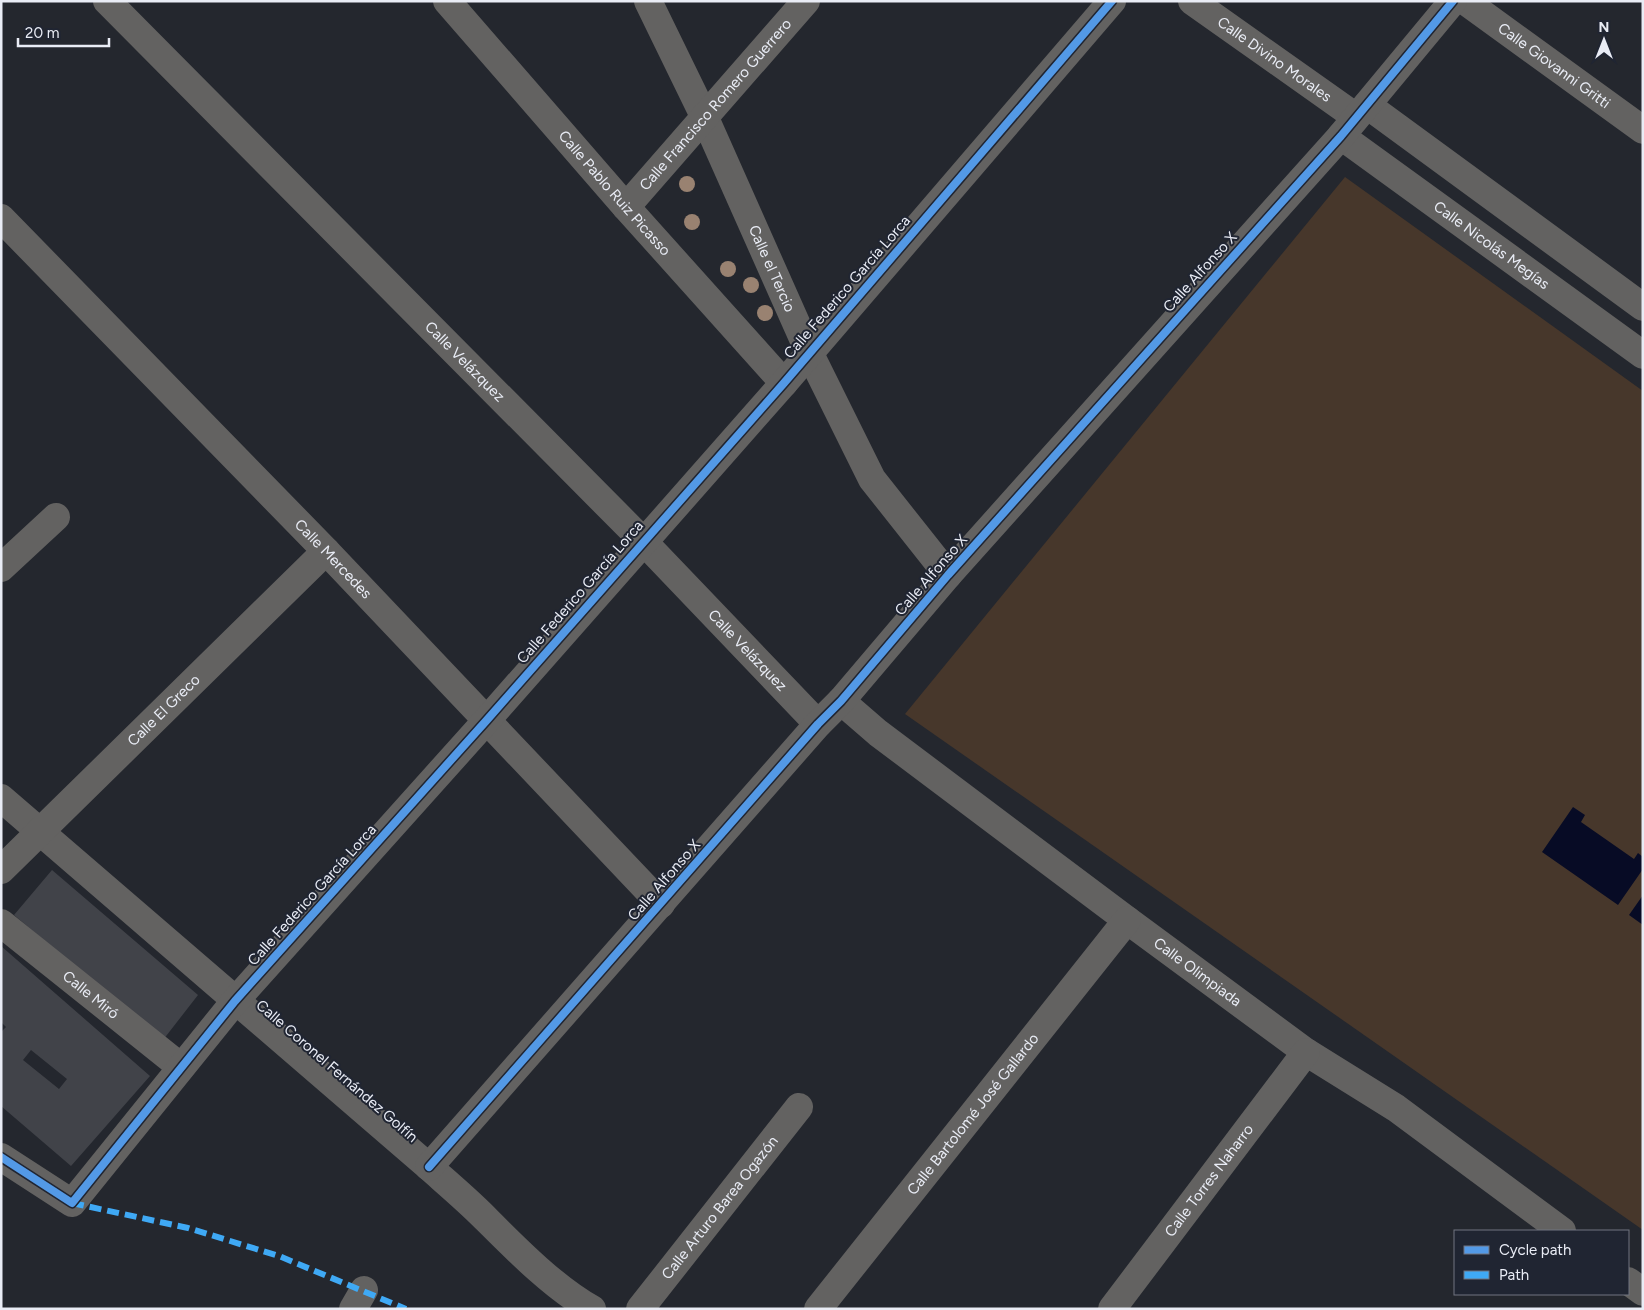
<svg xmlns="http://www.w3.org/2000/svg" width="1644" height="1310" viewBox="0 0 1644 1310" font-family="Figtree,sans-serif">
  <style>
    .green { fill: #47372b }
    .water { fill: #070b25 }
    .building { fill: #414349; fill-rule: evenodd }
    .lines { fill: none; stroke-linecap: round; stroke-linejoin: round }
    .street { stroke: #636261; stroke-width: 28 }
    .quiet { stroke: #3fa9f5; stroke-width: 6; stroke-dasharray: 12 6; stroke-linecap: butt }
    .cycleway-casing { stroke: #202532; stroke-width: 11 }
    .cycleway { stroke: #5399e6; stroke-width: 8 }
    .tree { fill: #998271 }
    .labels { text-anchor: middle; stroke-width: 4; stroke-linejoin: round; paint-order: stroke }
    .street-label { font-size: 15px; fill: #e9ecf5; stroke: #202532 }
  </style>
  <rect width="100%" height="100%" fill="#24272e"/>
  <path class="green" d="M1345,177L1643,391V1230L905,714Z"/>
  <path class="water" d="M1573,807L1585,815L1581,822L1634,859L1638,853L1643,857V869L1618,905L1542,852Z
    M1643,895V925L1629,915Z"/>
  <path class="building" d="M52,870L198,995L163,1040L14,915Z
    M1,946L150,1076L71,1166L1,1106V1032L6,1027L1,1022ZM31,1050L67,1079L59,1089L23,1060Z"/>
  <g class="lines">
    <g class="street">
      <path id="s1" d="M107,1L643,541L818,724"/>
      <path id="s2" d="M447,1L626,207L784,383"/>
      <path id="s3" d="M648,1L705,118L809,352L872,479L948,575"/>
      <path id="s4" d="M1192,1L1356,117"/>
      <path id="s5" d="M1465,1L1643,130"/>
      <path d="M1367,105L1643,307"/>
      <path id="s6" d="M1341,136L1643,355"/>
      <path id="s7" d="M626,207L806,1"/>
      <path id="s8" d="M1,218L326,551L661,904"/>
      <path d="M1,568L56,517"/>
      <path id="s9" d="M841,701L878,733L1127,920L1306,1052L1396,1108L1562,1231"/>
      <path d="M1,798L429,1167C447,1183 466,1199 483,1216C514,1247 554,1288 592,1309"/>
      <path id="s10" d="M1,870L326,551"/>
      <path id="s11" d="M1,923L181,1067"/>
      <path d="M1,1157L72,1203L235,1001L486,721L784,383L1112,1"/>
      <path d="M429,1167L818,724L841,701L948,575L1341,136L1453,1"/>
      <path d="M1628,1281L1643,1292"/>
      <path d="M353,1309L364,1290"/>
      <path id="s12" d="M640,1309L799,1107"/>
      <path id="s13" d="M818,1309L1127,920"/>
      <path id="s14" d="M1112,1309L1306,1052"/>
    </g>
    <path class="quiet" d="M72,1203L188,1228L279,1256L406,1309"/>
    <defs>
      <path id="cycleway" d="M1,1157L72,1203L235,1001L486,721L784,383L1112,1
        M429,1167L818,724L841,701L948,575L1341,136L1453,1"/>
    </defs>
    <use href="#cycleway" class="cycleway-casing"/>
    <use href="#cycleway" class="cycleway"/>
  </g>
  <g class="tree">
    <circle cx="687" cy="184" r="8"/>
    <circle cx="692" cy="222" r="8"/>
    <circle cx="728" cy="269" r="8"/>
    <circle cx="751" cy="285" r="8"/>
    <circle cx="765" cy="313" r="8"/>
  </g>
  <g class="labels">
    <g class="street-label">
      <text dy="5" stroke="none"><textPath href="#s4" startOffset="101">Calle Divino Morales</textPath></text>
      <text dy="5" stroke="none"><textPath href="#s5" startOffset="110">Calle Giovanni Gritti</textPath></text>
      <text dy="5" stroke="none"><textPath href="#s7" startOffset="136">Calle Francisco Romero Guerrero</textPath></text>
      <text dy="5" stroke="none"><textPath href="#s2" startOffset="255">Calle Pablo Ruiz Picasso</textPath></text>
      <text dy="5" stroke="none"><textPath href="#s6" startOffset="186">Calle Nicolás Megías</textPath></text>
      <text dy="5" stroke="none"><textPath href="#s3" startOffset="295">Calle el Tercio</textPath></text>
      <text transform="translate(1200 272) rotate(-48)" y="5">Calle Alfonso X</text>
      <text transform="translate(847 287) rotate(-49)" y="5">Calle Federico García Lorca</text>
      <text dy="5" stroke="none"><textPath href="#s1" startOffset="508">Calle Velázquez</textPath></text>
      <text dy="5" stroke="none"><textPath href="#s8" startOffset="476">Calle Mercedes</textPath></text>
      <text transform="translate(931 575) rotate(-49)" y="5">Calle Alfonso X</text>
      <text transform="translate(580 592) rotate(-49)" y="5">Calle Federico García Lorca</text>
      <text dy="5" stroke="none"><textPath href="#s1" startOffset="912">Calle Velázquez</textPath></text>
      <text dy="5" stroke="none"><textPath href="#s10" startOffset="228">Calle El Greco</textPath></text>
      <text transform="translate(664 880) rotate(-49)" y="5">Calle Alfonso X</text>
      <text transform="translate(312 895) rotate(-48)" y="5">Calle Federico García Lorca</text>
      <text dy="5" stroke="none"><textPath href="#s9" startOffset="448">Calle Olimpiada</textPath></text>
      <text dy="5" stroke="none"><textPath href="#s11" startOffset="115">Calle Miró</textPath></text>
      <text transform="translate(337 1071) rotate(41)" y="5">Calle Coronel Fernández Golfín</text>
      <text dy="5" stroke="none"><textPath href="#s13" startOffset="249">Calle Bartolomé José Gallardo</textPath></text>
      <text dy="5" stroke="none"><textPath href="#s14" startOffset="161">Calle Torres Naharro</textPath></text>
      <text dy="5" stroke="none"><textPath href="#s12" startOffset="129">Calle Arturo Barea Ogazón</textPath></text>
    </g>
  </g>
  <rect width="1644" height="1310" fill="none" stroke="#e9ecf5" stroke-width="5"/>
  <rect x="1454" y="1230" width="175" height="65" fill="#202532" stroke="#707580"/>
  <rect x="1464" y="1246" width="25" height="8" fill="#5399e6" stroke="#707580"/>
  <text x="1499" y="1255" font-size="15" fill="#e9ecf5">Cycle path</text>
  <rect x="1464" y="1271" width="25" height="8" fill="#3fa9f5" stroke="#707580"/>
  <text x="1499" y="1280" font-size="15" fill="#e9ecf5">Path</text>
  <g transform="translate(1604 40)" stroke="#202532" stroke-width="4" paint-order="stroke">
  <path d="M0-4L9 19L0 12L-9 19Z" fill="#e9ecf5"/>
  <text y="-8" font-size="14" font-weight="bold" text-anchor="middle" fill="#e9ecf5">N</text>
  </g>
  <path d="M18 38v8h91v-8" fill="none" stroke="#e9ecf5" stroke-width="2.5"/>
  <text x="25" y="38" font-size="15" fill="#e9ecf5" stroke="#202532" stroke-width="4" paint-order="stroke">20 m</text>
</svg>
